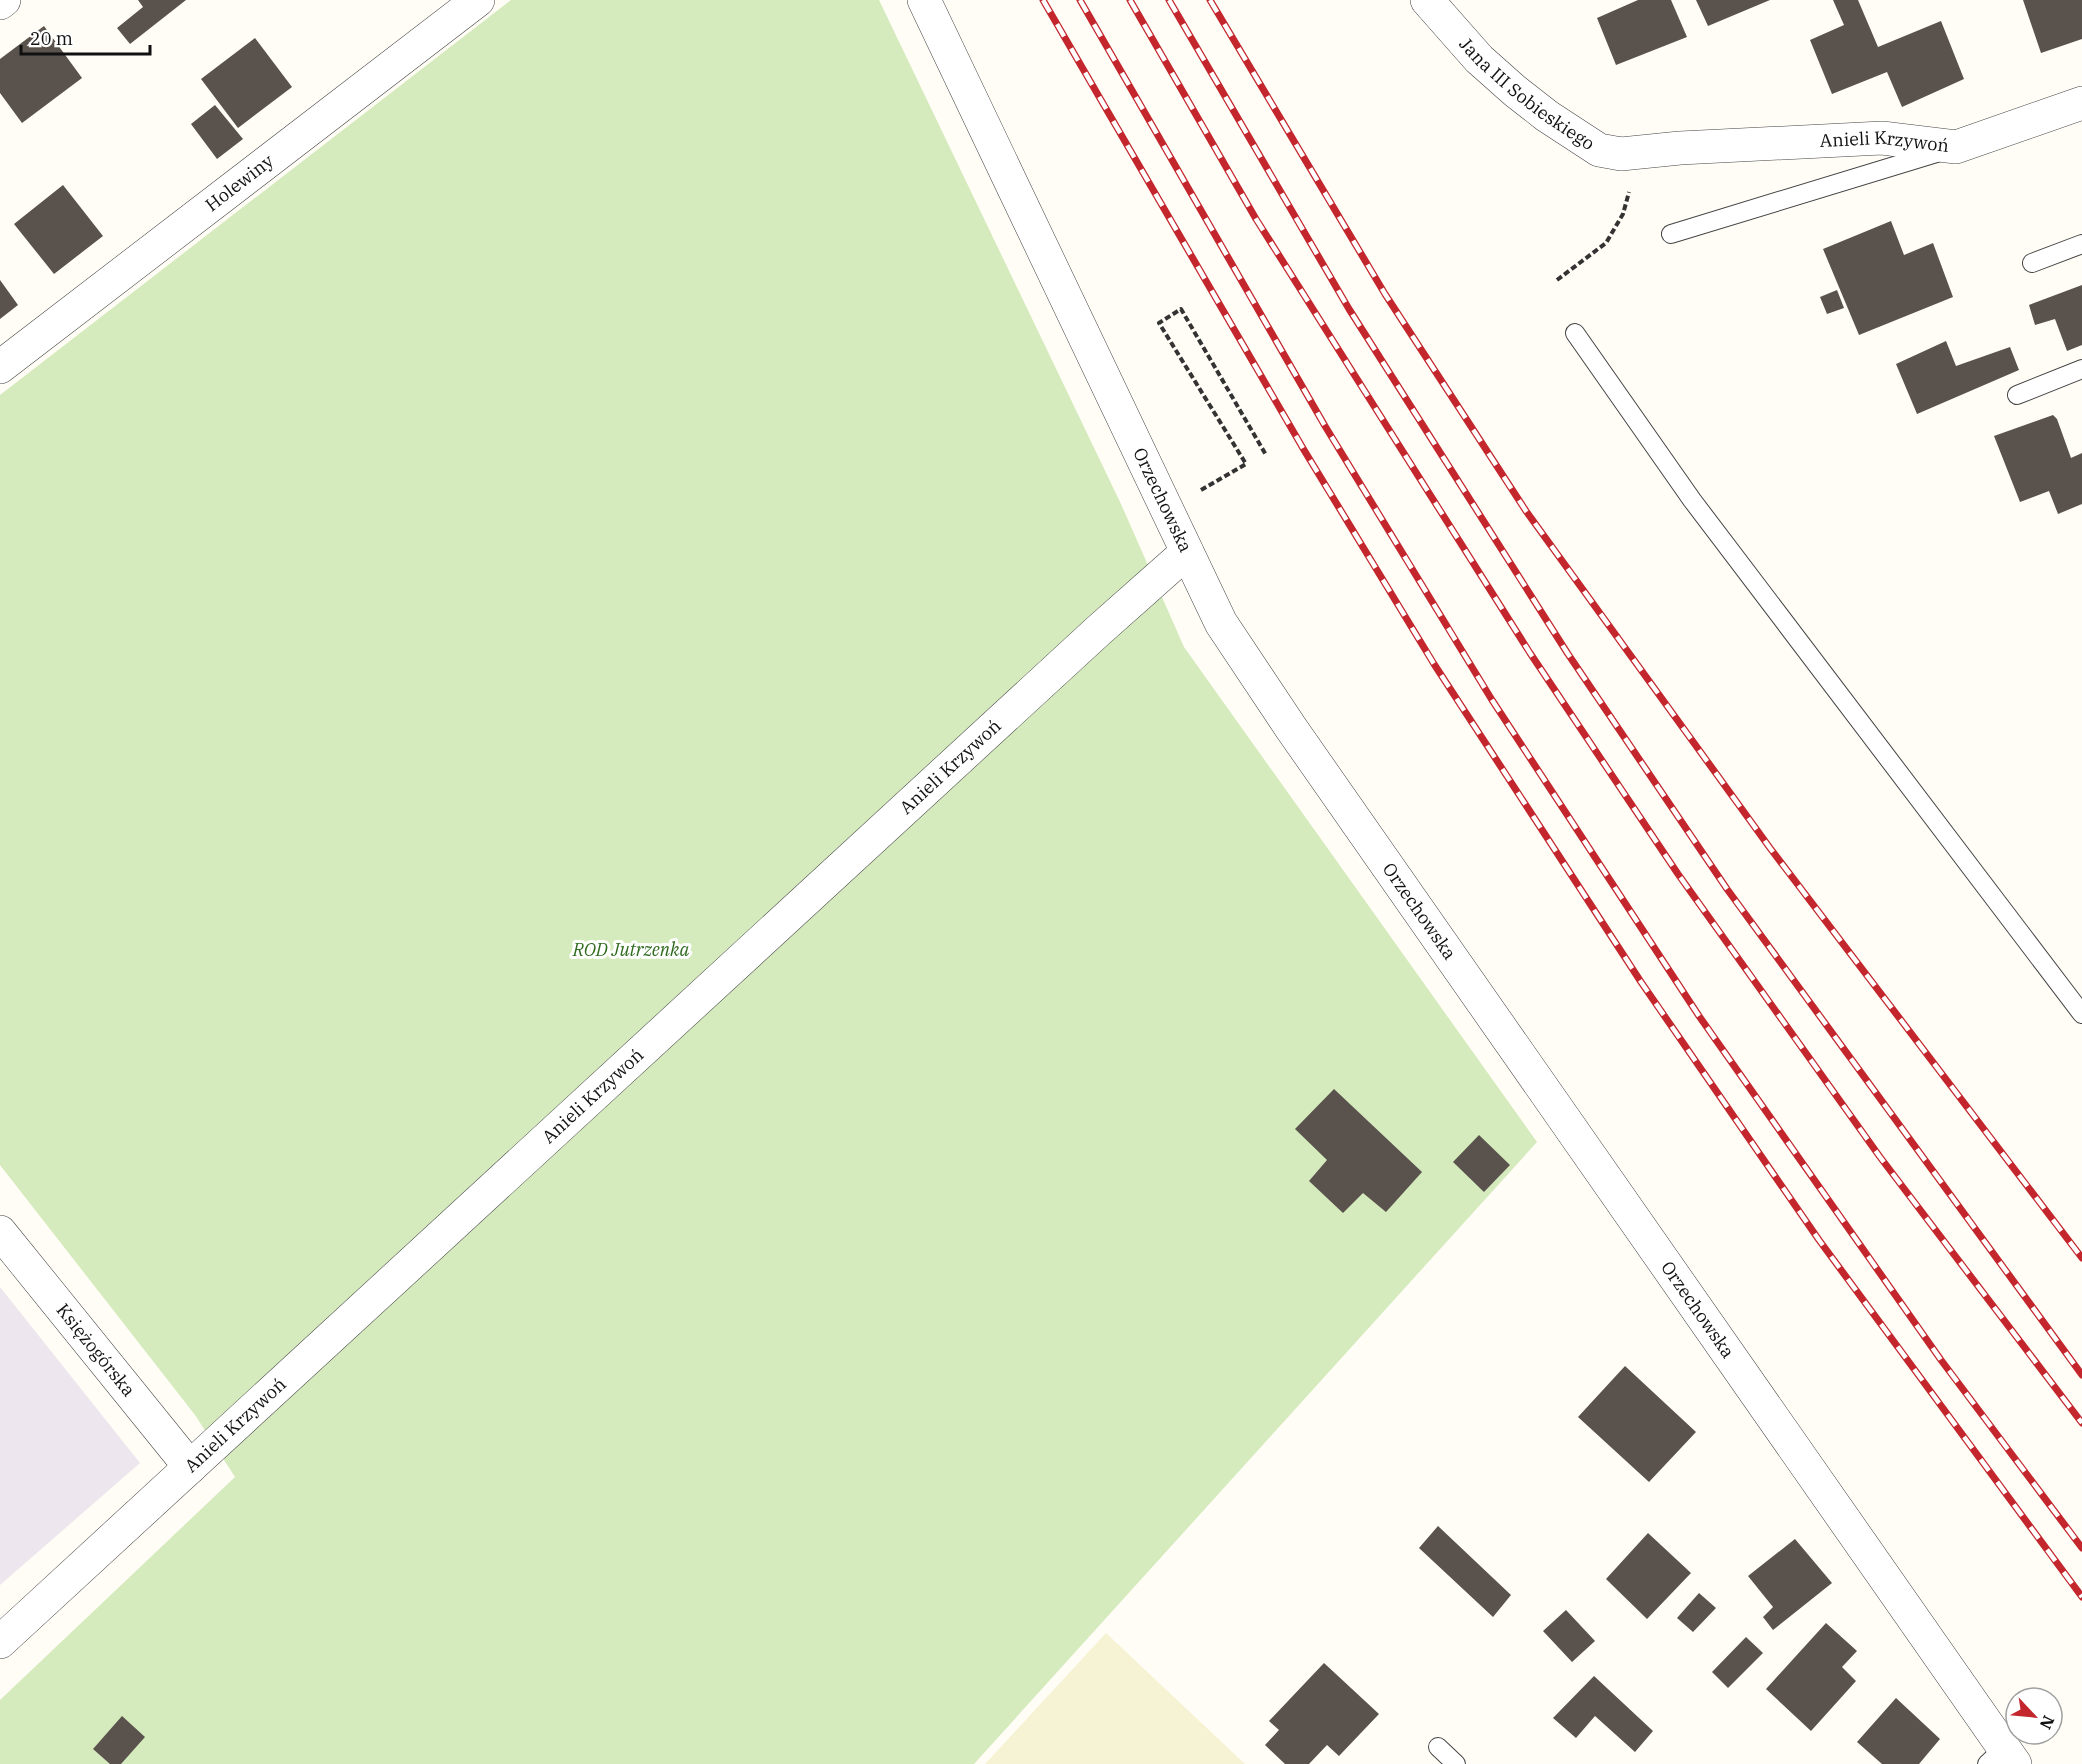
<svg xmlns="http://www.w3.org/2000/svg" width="2082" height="1764" viewBox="0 0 2082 1764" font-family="'IBM Plex Serif',serif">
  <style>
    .industrial { fill: #eee6ef }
    .farmland { fill: #f6f3d4 }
    .green { fill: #d5ebbd }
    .building { fill: #5a524d }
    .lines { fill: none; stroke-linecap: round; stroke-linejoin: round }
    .service-casing { stroke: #444; stroke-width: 20 }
    .minor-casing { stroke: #444; stroke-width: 34 }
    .path { stroke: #333; stroke-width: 4; stroke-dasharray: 6 3; stroke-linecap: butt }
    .service { stroke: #fff; stroke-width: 18 }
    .minor { stroke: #fff; stroke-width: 33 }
    .rail-casing { stroke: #c4262e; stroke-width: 7 }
    .rail { stroke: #fff; stroke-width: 4.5; stroke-dasharray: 14; stroke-linecap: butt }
    .labels { text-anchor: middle; stroke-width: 6; stroke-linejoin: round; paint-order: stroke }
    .street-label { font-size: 18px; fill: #111; stroke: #fff }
    .park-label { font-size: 18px; font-style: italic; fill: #2f6b1f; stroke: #fff }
  </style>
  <rect width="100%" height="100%" fill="#fffdf5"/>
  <path class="industrial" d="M0,1287L140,1463L0,1585Z"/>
  <path class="farmland" d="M1106,1633L1245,1764H985Z"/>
  <path class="green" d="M511,0H879L1121,504L1184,647L1537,1142L974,1764H0V1700L235,1477L195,1415L0,1165V395Z"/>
  <path class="building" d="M138,0H186L130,44L117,28L143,7Z
    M1638,0H1671L1687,37L1616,65L1597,18Z
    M1696,0H1770L1708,26Z
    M1833,0H1858L1878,47L1941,21L1964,79L1902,107L1887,72L1832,94L1810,40L1844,25Z
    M2023,0H2082V39L2041,53Z
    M44,26L82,78L22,123L0,93V59Z
    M255,38L292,87L238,128L201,79Z
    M215,105L243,139L217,159L191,124Z
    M63,185L103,236L54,274L14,224Z
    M1891,221L1904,255L1933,243L1953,297L1859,335L1823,249Z
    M0,280L18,305L0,319Z
    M2082,285V345L2067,351L2055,319L2035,325L2029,305Z
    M1837,290L1844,308L1827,314L1820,297Z
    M1946,341L1956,366L2010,347L2019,370L1917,414L1896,364Z
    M2053,415L2057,419L2071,458L2082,453V504L2058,514L2049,491L2020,502L1994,436Z
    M1334,1089L1422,1172L1386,1212L1363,1193L1343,1213L1309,1181L1327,1160L1295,1129Z
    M1479,1135L1510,1165L1484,1192L1453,1162Z
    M1625,1366L1696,1432L1649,1482L1578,1417Z
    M1438,1526L1511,1595L1493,1617L1419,1548Z
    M1648,1533L1691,1573L1647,1619L1606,1579Z
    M1795,1539L1832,1583L1773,1630L1763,1617L1773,1607L1748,1576Z
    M1699,1593L1716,1608L1693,1632L1677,1618Z
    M1566,1610L1595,1641L1572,1662L1543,1631Z
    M1826,1623L1857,1651L1842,1667L1856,1681L1811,1731L1766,1689Z
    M1746,1637L1763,1653L1728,1688L1712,1672Z
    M1324,1663L1379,1714L1339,1756L1327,1745L1309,1764H1285L1265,1745L1279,1730L1269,1721Z
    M1594,1676L1653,1731L1635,1752L1595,1716L1576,1738L1553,1718Z
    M1896,1698L1940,1739L1919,1764H1882L1857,1742Z
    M122,1716L145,1737L121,1764H110L93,1749Z"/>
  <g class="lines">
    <defs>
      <path id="service" d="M1671,234L1940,152
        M2032,263L2082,244
        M1575,333L1692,500L2082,1014
        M2017,395L2082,369
        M1438,1747L1456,1764
        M1987,1764L2004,1748"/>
      <g id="minor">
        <path id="s1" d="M924,0L1221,623L1291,728L2015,1764"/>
        <path id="s2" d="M1427,0L1479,59L1515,91L1547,116L1599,150L1621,154L1680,148L1882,138L1956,147L2082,103"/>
        <path d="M0,3L4,0"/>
        <path id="s3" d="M0,367L478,0"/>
        <path id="s4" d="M0,1232L190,1467"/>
        <path id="s5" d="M0,1642L1098,631L1187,552"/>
      </g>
    </defs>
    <use href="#service" class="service-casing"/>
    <use href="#minor" class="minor-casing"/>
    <path class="path" d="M1557,280L1606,243L1623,214L1629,192
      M1201,490L1246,464L1159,323L1181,309L1266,455"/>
    <use href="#service" class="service"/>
    <use href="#minor" class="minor"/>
    <defs>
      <path id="rail" d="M1043,0L1304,450L1434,664L1641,982L1819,1240L2082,1597
        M1080,0L1325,426L1492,700L1699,1016L1941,1360L2082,1548
        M1130,0L1256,219L1530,653L1678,874L1880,1157L2082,1423
        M1169,0L1349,309L1568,654L1727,889L2082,1375
        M1210,0L1385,294L1526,511L1770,848L2082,1258"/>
    </defs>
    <use href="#rail" class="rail-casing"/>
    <use href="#rail" class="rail"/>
  </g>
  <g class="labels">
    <g class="street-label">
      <text dy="6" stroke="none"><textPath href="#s2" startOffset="138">Jana III Sobieskiego</textPath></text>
      <text dy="6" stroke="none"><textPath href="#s2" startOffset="516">Anieli Krzywoń</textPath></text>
      <text dy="6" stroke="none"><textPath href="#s3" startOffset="302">Holewiny</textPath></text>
      <text dy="6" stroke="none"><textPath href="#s1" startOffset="554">Orzechowska</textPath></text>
      <text dy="6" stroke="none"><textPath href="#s5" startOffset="1292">Anieli Krzywoń</textPath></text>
      <text dy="6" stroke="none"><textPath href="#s1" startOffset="1040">Orzechowska</textPath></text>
      <text dy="6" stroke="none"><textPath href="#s5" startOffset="806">Anieli Krzywoń</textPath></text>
      <text dy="6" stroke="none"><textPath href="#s1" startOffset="1526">Orzechowska</textPath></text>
      <text dy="6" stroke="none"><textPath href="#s4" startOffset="152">Księżogórska</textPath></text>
      <text dy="6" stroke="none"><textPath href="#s5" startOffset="320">Anieli Krzywoń</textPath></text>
    </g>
    <g class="park-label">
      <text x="631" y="956">ROD Jutrzenka</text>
    </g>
  </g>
  <g transform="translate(2034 1716) rotate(116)"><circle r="28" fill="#ffffff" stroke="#a0a0a0" stroke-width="1.5"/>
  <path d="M0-4.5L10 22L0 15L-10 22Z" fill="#c4262e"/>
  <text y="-9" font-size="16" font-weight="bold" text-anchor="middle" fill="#111111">N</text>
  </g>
  <path d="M21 45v9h129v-9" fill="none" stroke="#111111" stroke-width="3"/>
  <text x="30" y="45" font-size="18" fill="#111111" stroke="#ffffff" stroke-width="4.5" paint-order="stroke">20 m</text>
</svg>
